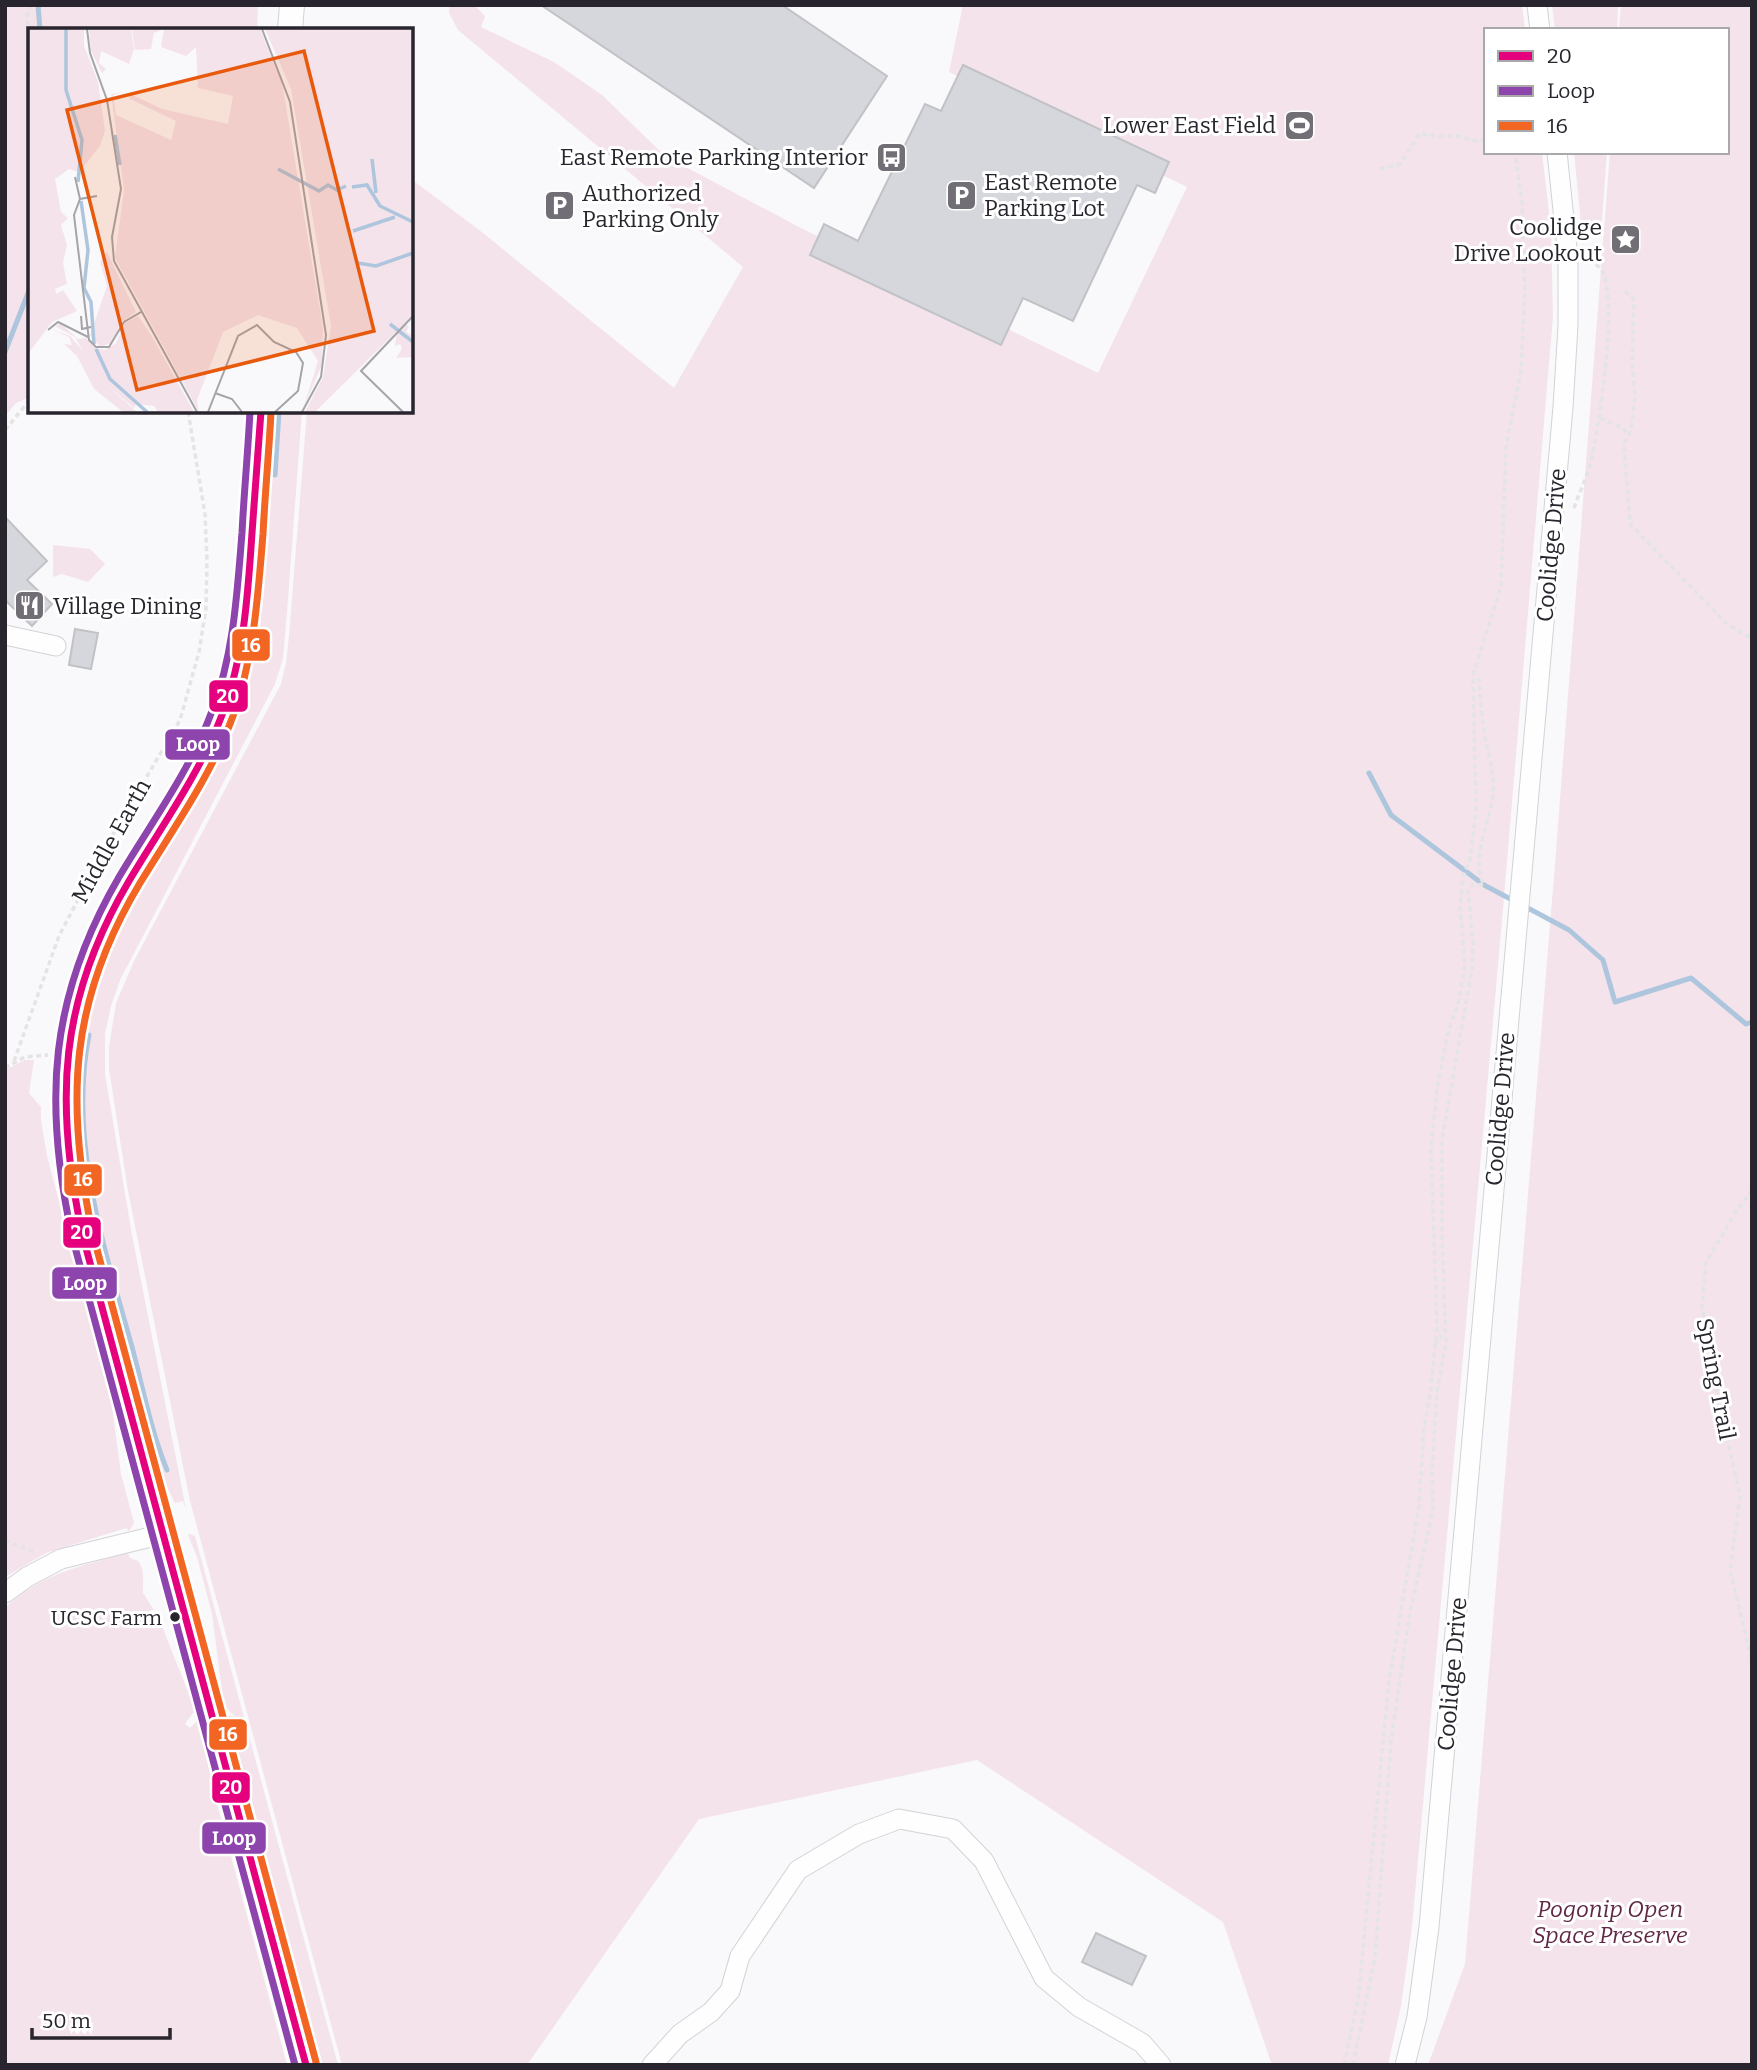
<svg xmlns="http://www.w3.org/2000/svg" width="1757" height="2070" viewBox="0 0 1757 2070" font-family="Bitter,serif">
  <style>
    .green { fill: #f4e3eb }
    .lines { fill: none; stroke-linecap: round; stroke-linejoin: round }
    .stream { stroke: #adc6dd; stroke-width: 5 }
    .building { fill: #d6d7dc; stroke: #c1c2c6; stroke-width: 2 }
    .minor-casing { stroke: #d3d2d7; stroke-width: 21 }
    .major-casing { stroke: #d3d2d7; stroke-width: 26 }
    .path { stroke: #e4e4e4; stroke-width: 3.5; stroke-dasharray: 5 3.5; stroke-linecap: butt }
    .minor { stroke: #fefefe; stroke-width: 19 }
    .major { stroke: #fefefe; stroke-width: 24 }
    .bus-1-casing { stroke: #fff; stroke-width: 12 }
    .bus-2-casing { stroke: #fff; stroke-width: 12 }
    .bus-3-casing { stroke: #fff; stroke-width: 12 }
    .bus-1 { stroke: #e5007d; stroke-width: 7 }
    .bus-2 { stroke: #8e44ad; stroke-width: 7 }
    .bus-3 { stroke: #f26522; stroke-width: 7 }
    .bus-dot { fill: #28252e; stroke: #fff; stroke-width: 2.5 }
    .labels { text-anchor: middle; stroke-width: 6; stroke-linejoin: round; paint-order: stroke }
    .bus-label { font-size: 21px; fill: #28252e; stroke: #fff; text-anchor: end }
    .poi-label { font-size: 23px; fill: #28252e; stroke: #fff; text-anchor: end }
    .street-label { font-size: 23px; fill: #28252e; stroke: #fff }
    .park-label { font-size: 23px; font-style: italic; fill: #612846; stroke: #fff }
    .inset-river { fill: none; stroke: #adc6dd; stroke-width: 3.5 }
    .inset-road { fill: none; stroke: #a5a4a8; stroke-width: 2 }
    .view { fill: #e8590c; fill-opacity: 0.15; stroke: #e8590c; stroke-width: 3.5 }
    .inset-edge { fill: none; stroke: #28252e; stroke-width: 3.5 }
    .line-badge { stroke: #fff; stroke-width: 2.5 }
    .badge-label { font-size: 19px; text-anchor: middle; font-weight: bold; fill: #fff }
  </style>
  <rect width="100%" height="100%" fill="#f9f8fa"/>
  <path class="green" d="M5,5H258L257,30H30V397L16,403L5,416Z
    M449,5H474L485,16L481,27L554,62L602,95L665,156L801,228L1098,373L1187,187L949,72L963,5H1522L1525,30H1486V152H1542L1551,230L1553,316L1503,909L1412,1927L1401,2006L1388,2065H1272L1223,1922L977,1760L699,1819L527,2065H342L190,1501L128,1191L109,1069V1047L116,1003L134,961L281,684L286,663L289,636L307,411H411V179L483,233L674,388L743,267L458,30L449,13Z
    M1552,5H1618L1617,30H1555Z
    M1621,5H1752V2065H1428L1465,1964L1555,864L1610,152H1727V30H1619Z
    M1574,152H1607L1601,234L1585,238L1582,235Z
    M276,411H302L287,612L283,658L275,684L120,980L111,1006L105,1034V1074L132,1235L186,1509L183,1501L175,1503L162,1476L91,1210C67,1097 77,1000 135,899C170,836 215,778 239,709C256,660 260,610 264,559C268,510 272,460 276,411Z
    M53,545L90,549L105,564L88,582L62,574L53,577Z
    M25,1060H34L29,1093L41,1107V1120L47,1156L110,1392L121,1474L134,1523L129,1531L126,1528L46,1553L5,1577V1070Z
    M190,1534L195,1536L199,1551L338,2065H321L226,1715L235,1716L224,1706L212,1614L197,1557L188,1535Z
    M128,1553L130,1558L138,1561C146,1572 142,1581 143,1593L154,1610H151L152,1615L146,1616L149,1625L156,1623L158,1628L162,1626L195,1710L185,1724L190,1728L198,1720L216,1800L287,2065H5V1608C42,1573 81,1566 128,1553Z"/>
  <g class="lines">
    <path class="stream" d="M38,5L40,30
      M5,352L30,288
      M275,475L279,411
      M1369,773L1391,815L1484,885L1516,902
      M1524,906L1569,930L1603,960L1615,1002L1691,978L1746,1024L1752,1022
      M89,1035C68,1141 104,1246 132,1347C143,1388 151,1431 167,1470"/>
  </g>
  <path class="building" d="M541,5H782L887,76L814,188Z
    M963,65L1169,162L1155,193L1137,185L1073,321L1023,298L1001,345L810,255L824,224L858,241L925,104L941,111Z
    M5,517L47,561L27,580L52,604L32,626L5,600Z
    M75,629L98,633L91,669L69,665Z
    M1096,1933L1146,1956L1132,1985L1082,1962Z"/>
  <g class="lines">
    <defs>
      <path id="minor" d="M1537,5L1540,30
        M5,635L56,646
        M5,1593L27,1577L61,1559L163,1534
        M652,2065L680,2034L711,2012L730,1991L740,1956L798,1870L859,1834L899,1819L953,1829L984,1861L1044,1978L1079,2007L1142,2043L1161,2065
        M1405,2065L1417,2017L1429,1927L1563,407L1568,326V258L1557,152"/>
      <path id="major" d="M290,30L292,5
        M261,411C258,457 254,503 251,549C247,605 242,661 222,715C196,783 151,841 116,904C57,1009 54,1119 82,1233L306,2065"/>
    </defs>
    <use href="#minor" class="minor-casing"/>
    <use href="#major" class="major-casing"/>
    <path class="path" d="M30,68L27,17L31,5
      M1380,169L1400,164L1420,133C1434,137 1442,136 1456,136C1467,137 1475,144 1486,140
      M1625,291L1634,300L1632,363L1635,396L1631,430L1624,444L1630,524L1727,624L1752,639
      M1600,418L1623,428L1627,434
      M5,430L24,407L30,403
      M1574,508C1579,493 1587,477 1591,462C1599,425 1618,305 1603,273C1600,266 1594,262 1586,261
      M14,1061L59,936L105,848L180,720L199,652L206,608L207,561L205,514L188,411
      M5,1068L25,1057L48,1055
      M1752,1190L1735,1213L1706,1263L1702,1307L1714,1380L1740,1495L1730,1570L1752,1662
      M1434,1344L1440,1341L1442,1330
      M5,1540L34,1552
      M1344,2065L1358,2000L1389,1681L1419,1506L1424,1428L1431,1390L1437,1326L1431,1148L1437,1089L1448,1032L1458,1004L1465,965L1460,905L1463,877L1470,859L1476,812L1473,675L1501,586L1506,447L1521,370L1525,290L1522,203L1515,152
      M1353,2065L1375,1957L1391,1740L1410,1612L1433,1510L1432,1473L1437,1391L1446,1343L1442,1233V1140L1472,969L1473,942L1468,890L1473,884L1484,885C1470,858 1490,824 1493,795C1495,776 1489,756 1485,737C1482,717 1480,698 1479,678"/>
    <use href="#minor" class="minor"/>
    <use href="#major" class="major"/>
    <defs>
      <path id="bus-1" d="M261,411C258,452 255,492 252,533C248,594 244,657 222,715C199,775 161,827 129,881C59,999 54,1101 82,1233L306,2065"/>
      <path id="bus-2" d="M250,411C248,452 244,492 242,533C237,593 234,654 212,711C190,771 151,823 119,877C49,997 43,1102 72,1236L295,2065"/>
      <path id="bus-3" d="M271,412C269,452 265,493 263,534C258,595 254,658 233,716C211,776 173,829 140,883C70,999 65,1100 92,1231L316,2062"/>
    </defs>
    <use href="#bus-1" class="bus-1-casing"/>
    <use href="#bus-2" class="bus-2-casing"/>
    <use href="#bus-3" class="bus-3-casing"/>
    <use href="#bus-1" class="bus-1"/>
    <use href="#bus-2" class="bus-2"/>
    <use href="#bus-3" class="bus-3"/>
  </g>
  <defs>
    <symbol id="stadium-square" viewBox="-11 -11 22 22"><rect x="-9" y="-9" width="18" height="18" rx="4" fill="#716f75" stroke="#fff"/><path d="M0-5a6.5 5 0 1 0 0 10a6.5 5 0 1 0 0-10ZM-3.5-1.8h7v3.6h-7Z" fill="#fff"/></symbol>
    <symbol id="bus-square" viewBox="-11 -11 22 22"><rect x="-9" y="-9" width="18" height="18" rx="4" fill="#716f75" stroke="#fff"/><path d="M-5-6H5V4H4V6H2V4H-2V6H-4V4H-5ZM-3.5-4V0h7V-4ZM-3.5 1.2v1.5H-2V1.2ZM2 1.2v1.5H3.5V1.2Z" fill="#fff"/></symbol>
    <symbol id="parking-square" viewBox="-11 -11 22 22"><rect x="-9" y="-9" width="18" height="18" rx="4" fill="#716f75" stroke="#fff"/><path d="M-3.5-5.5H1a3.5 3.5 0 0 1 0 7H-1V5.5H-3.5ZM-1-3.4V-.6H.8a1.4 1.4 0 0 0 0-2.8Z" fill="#fff"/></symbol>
    <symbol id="sight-square" viewBox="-11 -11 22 22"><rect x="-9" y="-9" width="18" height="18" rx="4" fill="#716f75" stroke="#fff"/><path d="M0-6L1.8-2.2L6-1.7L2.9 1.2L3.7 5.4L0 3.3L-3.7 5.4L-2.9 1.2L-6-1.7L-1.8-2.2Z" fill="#fff"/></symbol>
    <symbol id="restaurant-square" viewBox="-11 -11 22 22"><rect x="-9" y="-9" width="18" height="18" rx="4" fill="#716f75" stroke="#fff"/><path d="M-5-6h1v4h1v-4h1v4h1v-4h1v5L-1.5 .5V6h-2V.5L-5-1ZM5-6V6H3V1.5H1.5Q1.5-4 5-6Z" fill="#fff"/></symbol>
  </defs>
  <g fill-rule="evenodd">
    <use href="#stadium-square" x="1282" y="108" width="35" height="35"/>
    <use href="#bus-square" x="874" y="140" width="35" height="35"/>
    <use href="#parking-square" x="944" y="178" width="35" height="35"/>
    <use href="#parking-square" x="542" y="188" width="35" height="35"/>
    <use href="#sight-square" x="1608" y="222" width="35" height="35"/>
    <use href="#restaurant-square" x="12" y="588" width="35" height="35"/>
  </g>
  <circle class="bus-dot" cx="175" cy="1617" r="6"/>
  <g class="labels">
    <g class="bus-label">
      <text x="162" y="1625">UCSC Farm</text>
    </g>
    <g class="poi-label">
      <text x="1276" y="133">Lower East Field</text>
      <text x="868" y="165">East Remote Parking Interior</text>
      <text x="984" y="190" text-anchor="start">East Remote<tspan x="984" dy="26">Parking Lot</tspan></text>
      <text x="582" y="201" text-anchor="start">Authorized<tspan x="582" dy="26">Parking Only</tspan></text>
      <text x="1602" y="235">Coolidge<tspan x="1602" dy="26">Drive Lookout</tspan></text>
      <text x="53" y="614" text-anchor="start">Village Dining</text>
    </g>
    <g class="street-label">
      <text transform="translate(1551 545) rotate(-85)" y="8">Coolidge Drive</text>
      <text transform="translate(111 841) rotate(-61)" y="8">Middle Earth</text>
      <text transform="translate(1500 1109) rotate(-85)" y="8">Coolidge Drive</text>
      <text transform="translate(1716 1379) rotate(79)" y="8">Spring Trail</text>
      <text transform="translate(1452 1674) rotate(-85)" y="8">Coolidge Drive</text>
    </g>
    <g class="park-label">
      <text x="1610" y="1917">Pogonip Open<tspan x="1610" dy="26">Space Preserve</tspan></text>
    </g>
  </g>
  <g transform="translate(28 28)">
    <rect width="385" height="385" fill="#f9f8fa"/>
    <path d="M0,1H56V18L70,54L77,103L72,118L51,144L41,141L27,151L33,184L40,190L33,197L39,217L35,235L39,256L27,261L28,266L35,262L49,283L24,294L0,326ZM61,1H103L106,21L101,36L73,23L71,35L78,41L74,45L63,23ZM135,1L126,5L123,21L107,22L104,1ZM136,1H232L254,55L295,300L294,337L276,378L290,333L269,300L230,287L195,304L169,372L171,384L87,230L96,162L83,66L97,64L85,67L88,87L143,112L148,93L102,71L100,65L134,81L200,96L205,68L170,60L168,19L158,28L133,19ZM237,1H385V286L377,295L381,299L378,304L385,308V329L368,330L374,321L372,316L367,318L369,303L287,384H277L295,349L303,298L263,61ZM79,224L108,284L94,294L83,315L72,319L62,307L79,258L72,234ZM110,288L125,310L166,384H130L126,378L108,376L106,380L75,354L109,384H95L66,361L49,328L36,316L44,317L41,309L23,301L42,308L55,323L47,309L27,298L33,296L50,311L58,310L67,320L77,322L88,315L97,295Z" fill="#f4e3eb"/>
    <path class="inset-river" d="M38,1V62L54,112L50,154M87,107L92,137M344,131L348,165M250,141L291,163L300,157L309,162L318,158M324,159L339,157L352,178L385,194M53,173L60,222L56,260L63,274L66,316M325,203L367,189M330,235L348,238L385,225M362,296L385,314M68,321L82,351L119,384"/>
    <path class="inset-road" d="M59,1L62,25L79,72L93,161L84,209L86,233L169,384M234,1L262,74L298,307L293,349L274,384M47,149L52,171M69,168L52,171L46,187L61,312L68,319H81L96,294L113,284M53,288L54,301L63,299M20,302L30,294L60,309M187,365L204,371L214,384M180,384L210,308L229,297L246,314L268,324L275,335L270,363L247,384M375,384L333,343L385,288"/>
    <path class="view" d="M276,23L346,303L109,362L39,82Z"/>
    <rect width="385" height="385" class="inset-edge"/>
  </g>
  <g class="line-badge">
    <rect x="231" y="628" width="40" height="34" rx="7" fill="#f26522"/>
    <rect x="208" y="679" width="41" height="34" rx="7" fill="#e5007d"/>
    <rect x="164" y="728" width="67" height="33" rx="7" fill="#8e44ad"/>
    <rect x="63" y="1163" width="40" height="34" rx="7" fill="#f26522"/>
    <rect x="62" y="1216" width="40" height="33" rx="7" fill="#e5007d"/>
    <rect x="51" y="1266" width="67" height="34" rx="7" fill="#8e44ad"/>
    <rect x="208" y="1718" width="40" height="33" rx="7" fill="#f26522"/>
    <rect x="211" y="1771" width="40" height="33" rx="7" fill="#e5007d"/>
    <rect x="201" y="1821" width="66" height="34" rx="7" fill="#8e44ad"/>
  </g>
  <g class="badge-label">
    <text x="251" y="652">16</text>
    <text x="228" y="703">20</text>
    <text x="198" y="751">Loop</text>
    <text x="83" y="1186">16</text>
    <text x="82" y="1239">20</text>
    <text x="85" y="1290">Loop</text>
    <text x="228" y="1741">16</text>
    <text x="231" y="1794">20</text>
    <text x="234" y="1845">Loop</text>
  </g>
  <rect width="1757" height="2070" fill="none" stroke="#28252e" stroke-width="14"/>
  <rect x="1484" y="28" width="245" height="126" fill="#ffffff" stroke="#a9a8ab" stroke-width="2"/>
  <rect x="1498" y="51" width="35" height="10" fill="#e5007d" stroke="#a9a8ab" stroke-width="2"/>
  <text x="1547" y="63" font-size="21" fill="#28252e">20</text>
  <rect x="1498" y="86" width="35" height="10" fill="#8e44ad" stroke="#a9a8ab" stroke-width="2"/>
  <text x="1547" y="98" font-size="21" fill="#28252e">Loop</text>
  <rect x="1498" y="121" width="35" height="10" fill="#f26522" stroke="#a9a8ab" stroke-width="2"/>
  <text x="1547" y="133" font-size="21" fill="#28252e">16</text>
  <path d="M32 2028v10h138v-10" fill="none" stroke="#28252e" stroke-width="3.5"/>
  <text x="42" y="2028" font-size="21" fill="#28252e" stroke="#ffffff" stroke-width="5" paint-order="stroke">50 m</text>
</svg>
